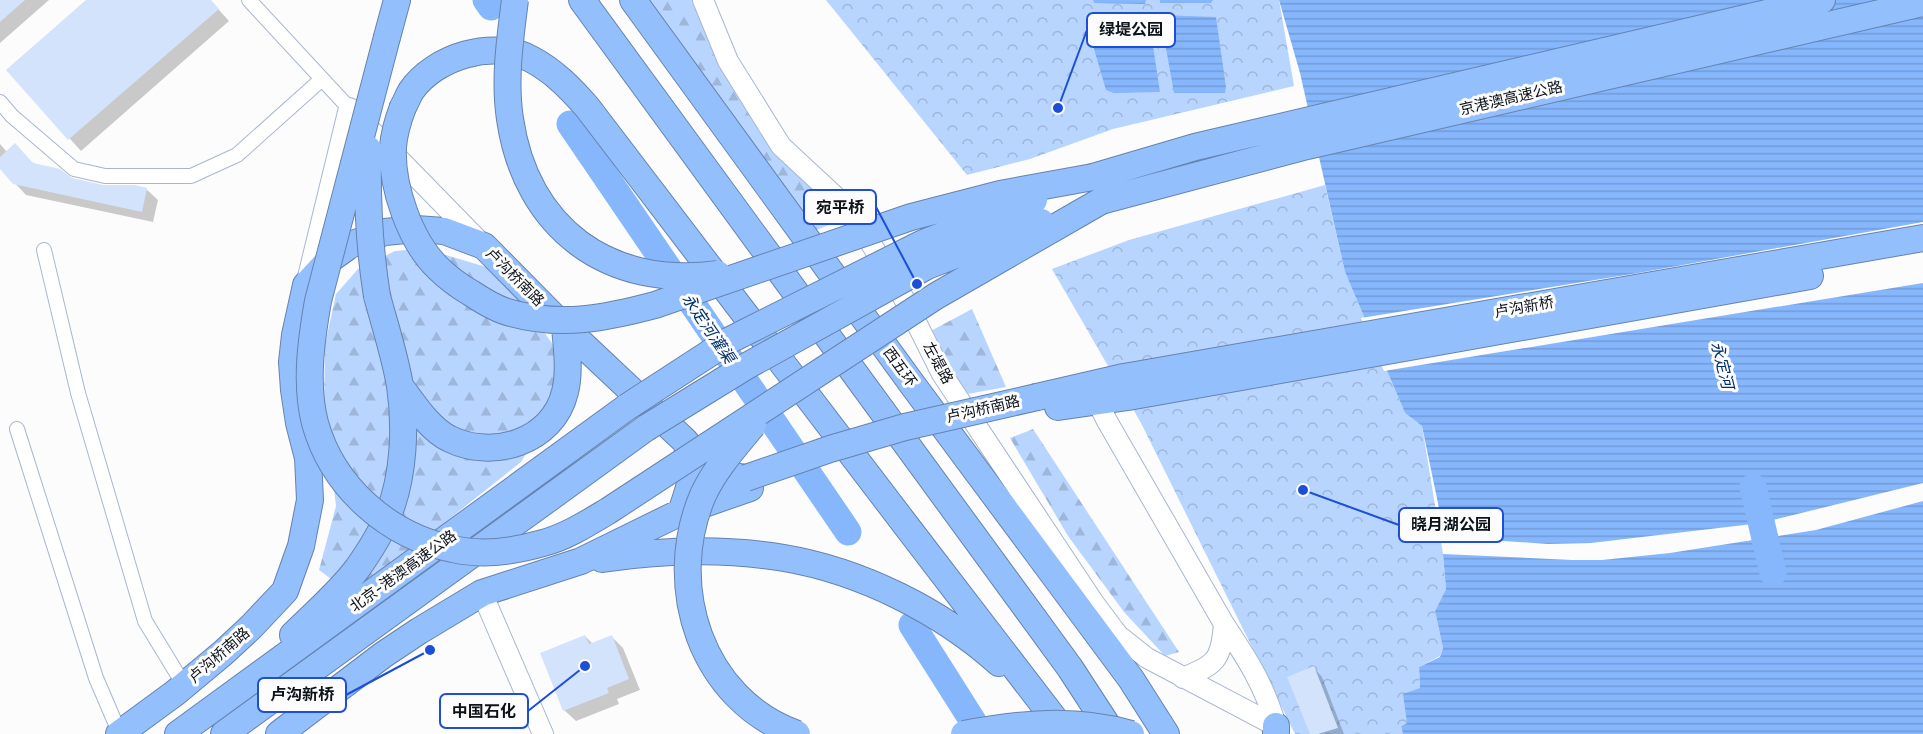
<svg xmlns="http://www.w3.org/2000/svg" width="1923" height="734" viewBox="0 0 1923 734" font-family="Rubik,'Noto Sans SC',sans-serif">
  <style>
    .forest { fill: url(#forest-firs) }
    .park { fill: url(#park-crowns) }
    .water { fill: url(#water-rules) }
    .pier { fill: #fcfcfc }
    .shadow { fill: #0003 }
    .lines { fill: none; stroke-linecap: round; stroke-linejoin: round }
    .river { stroke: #86b6fc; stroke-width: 27 }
    .building { fill: #d2e3fb }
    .street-casing { stroke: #a7b7cf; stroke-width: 16 }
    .secondary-casing { stroke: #a7b7cf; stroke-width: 22 }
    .highway-casing { stroke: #6583ae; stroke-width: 28 }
    .street { stroke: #fff; stroke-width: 14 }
    .secondary { stroke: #fff; stroke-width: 20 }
    .highway { stroke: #94bffd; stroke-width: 26 }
    .highway-bridge-casing { stroke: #6583ae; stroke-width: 28; stroke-linecap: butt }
    .highway-bridge { stroke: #94bffd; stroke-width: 26 }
    .labels { text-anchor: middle; stroke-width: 6; stroke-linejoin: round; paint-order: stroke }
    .street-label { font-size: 15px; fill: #0d131b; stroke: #fcfcfc }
    .water-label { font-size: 16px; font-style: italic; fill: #03316d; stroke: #fcfcfc }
    .leader { fill: none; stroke: #1d4ed8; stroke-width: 2 }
    .callout-dot { fill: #1d4ed8; stroke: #fcfcfc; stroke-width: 2 }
    .callout { fill: #fcfcfc; stroke: #1d4ed8; stroke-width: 2 }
    .callout-label { font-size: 16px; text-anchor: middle; font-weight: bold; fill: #0d131b }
  </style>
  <defs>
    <pattern id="forest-firs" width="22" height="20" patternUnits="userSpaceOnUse" patternTransform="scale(1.5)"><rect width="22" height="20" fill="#b8d5ff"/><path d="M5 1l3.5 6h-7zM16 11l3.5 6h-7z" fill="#9db6da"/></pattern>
    <pattern id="park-crowns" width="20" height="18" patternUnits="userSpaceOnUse" patternTransform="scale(1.5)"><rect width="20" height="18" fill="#b8d5ff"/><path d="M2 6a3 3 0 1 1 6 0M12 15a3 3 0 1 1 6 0" fill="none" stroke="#9db6da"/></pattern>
    <pattern id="water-rules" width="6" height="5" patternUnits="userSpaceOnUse" patternTransform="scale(1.5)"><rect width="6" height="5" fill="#86b6fc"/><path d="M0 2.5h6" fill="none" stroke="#729cd7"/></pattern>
  </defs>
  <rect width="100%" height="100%" fill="#fcfcfc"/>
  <path class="forest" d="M650,0H694L715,52L847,218L816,230Z
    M410,250L446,255L486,267L521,300L554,346L562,371L556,402L521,462L370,582L338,584L319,570L336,506L324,403L325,345L336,294L358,269L395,251Z
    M972,309L1006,387L962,395L927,333Z
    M1033,429L1179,652L1165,656L1124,612L1068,536L1010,438Z"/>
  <path class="park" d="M826,0H1279L1294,86L1113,129L1030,159L967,175Z
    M1325,185L1345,272L1405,413L1422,426L1443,554L1446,589L1435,611L1443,648L1440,656L1419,667L1420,688L1407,723L1401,726L1403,734H1295L1141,423L1052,269L1129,240Z"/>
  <path class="water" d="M1093,0H1146L1145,4L1094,3Z
    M1160,0H1213L1211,3H1160Z
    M1279,0H1923V483L1761,523L1591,543L1548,544L1445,537L1422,426L1405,413L1345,272L1300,73Z
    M1146,15L1149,20L1160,92L1114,93L1106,90L1094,49L1093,18L1095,16Z
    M1160,15L1216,17L1226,87L1225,93H1174Z
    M1923,501V734H1403L1401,726L1407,723L1403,694L1420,688L1419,667L1440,657L1443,648L1435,611L1446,589L1443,554L1572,560H1602L1670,553L1816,530Z"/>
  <path class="pier" d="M1923,222V283L1384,371L1361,318L1638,273Z"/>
  <path class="shadow" d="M0,0H49L0,43Z
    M88,0H210L229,21L81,151L8,70Z
    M0,144L7,152L71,179L103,186L146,189L158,200L153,222L26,195L0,167Z
    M585,636L593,644L612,637L623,648L640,690L617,699L619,704L576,721L564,710Z
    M1314,668L1322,677L1344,734H1311Z"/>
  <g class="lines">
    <path class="river" d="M486,0L491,7
      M570,124L848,532
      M1753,487L1773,573
      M912,625L981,734"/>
  </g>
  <path class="building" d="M0,0H25L0,22Z
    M86,0H211L219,9L68,140L6,70Z
    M15,143L33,163L60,169L72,178L103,185H135L147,188L142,212L13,184L0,169V157Z
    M585,635L589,644L612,635L629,679L607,688L609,693L563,711L540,653Z
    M1314,666L1338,728L1318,734H1310L1287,677Z"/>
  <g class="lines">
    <defs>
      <path id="street" d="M249,0L349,108
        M0,102L12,116L74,169L105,176H191L237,155L322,79
        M44,250L78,393L145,621L184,685
        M17,429L96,678L120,734"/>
      <path id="secondary" d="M703,0L728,61L781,146L852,212L906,302L942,374L1094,603L1118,635L1147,658L1276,726
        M349,108L482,244
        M306,285L349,108
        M1092,391L1107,421L1224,624
        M482,593L543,734
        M1183,678C1216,664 1221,661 1224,624C1247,659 1264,684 1276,726"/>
      <path id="highway" d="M582,0L1070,668L1113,734
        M633,0L912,384L1131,679L1166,734
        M387,37L397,0
        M403,107C406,102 408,96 411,91C435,56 494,39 531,59C554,71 571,89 587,107C748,316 905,526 1066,734
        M1093,177L1195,147L1822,0
        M1101,201L1307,146L1923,3
        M400,386C413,403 430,430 450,439C493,460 553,442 565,392C570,372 567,349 565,328
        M1037,397L1124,377L1923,238
        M1058,407L1128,397L1810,276
        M681,512C691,484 696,471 686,443
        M602,559C662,550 724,548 784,558C861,571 941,611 999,663
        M293,635C314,614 339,593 357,569C369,552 382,532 389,513C404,475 406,426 400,386C395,356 385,326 377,296
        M1276,726V734
        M119,734L175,693L223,653L251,627L285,591L301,546L310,500L308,458L299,423L294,390L292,362L295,335L306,285L329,260L350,245L385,232L416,229L444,231L484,246L565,328L685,441L705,465L723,475L746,478
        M178,734L627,407
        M224,734L646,428
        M279,734L383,655L419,631L482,593L581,561L681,512L750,488"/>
    </defs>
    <use href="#street" class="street-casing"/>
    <use href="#secondary" class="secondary-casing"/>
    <use href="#highway" class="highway-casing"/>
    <use href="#street" class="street"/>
    <use href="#secondary" class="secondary"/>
    <use href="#highway" class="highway"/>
    <defs>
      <path id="highway-bridge" d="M515,0C510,39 504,80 510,119C526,229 609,289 718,274
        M387,37L318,301C311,341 305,384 315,423C333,488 389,536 453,549C482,556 515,551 543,543C566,537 588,523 608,511L936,296L1101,201
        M403,107C398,120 394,133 393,147C391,186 410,241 438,268C448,278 459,286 471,293C483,301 498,310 511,313C562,327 606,318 655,305L911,217L1000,194L1093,177
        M368,149C367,199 369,247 377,296
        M627,407L730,340L923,243L1034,200
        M753,425C735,447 715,469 703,495C664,586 701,700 797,734
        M646,428L745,367L927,266L1041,222
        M746,478L830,449L905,427L1037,397
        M964,734C1020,723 1076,718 1131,734"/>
    </defs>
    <use href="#highway-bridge" class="highway-bridge-casing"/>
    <use href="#highway-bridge" class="highway-bridge"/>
  </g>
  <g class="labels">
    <g class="street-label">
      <text transform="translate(1511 98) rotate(-13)" y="5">京港澳高速公路</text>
      <text transform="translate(515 277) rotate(45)" y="5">卢沟桥南路</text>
      <text transform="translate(1524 307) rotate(-10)" y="5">卢沟新桥</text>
      <text transform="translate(938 363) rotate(61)" y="5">左堤路</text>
      <text transform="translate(900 367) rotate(54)" y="5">西五环</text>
      <text transform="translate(983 409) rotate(-13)" y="5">卢沟桥南路</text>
      <text transform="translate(403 571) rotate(-36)" y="5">北京-港澳高速公路</text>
      <text transform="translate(219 655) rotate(-41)" y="5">卢沟桥南路</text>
    </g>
    <g class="water-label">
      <text transform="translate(709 328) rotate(56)" y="6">永定河灌渠</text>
      <text transform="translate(1723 365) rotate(76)" y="6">永定河</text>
    </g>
  </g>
  <path class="leader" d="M1058 108L1087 30M917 284L876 207M1303 490L1399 525M430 650L346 695M585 666L528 711"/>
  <g class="callout-dot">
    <circle cx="1058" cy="108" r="6"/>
    <circle cx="917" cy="284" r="6"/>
    <circle cx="1303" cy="490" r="6"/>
    <circle cx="430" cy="650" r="6"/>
    <circle cx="585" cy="666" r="6"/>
  </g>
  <g class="callout">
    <rect x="1087" y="13" width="88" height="34" rx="6"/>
    <rect x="804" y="190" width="72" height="34" rx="6"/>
    <rect x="1399" y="508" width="104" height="34" rx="6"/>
    <rect x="258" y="678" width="88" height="34" rx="6"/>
    <rect x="440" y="694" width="88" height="34" rx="6"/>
  </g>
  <g class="callout-label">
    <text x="1131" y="35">绿堤公园</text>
    <text x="840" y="213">宛平桥</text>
    <text x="1451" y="530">晓月湖公园</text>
    <text x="302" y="700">卢沟新桥</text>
    <text x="484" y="717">中国石化</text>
  </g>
</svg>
